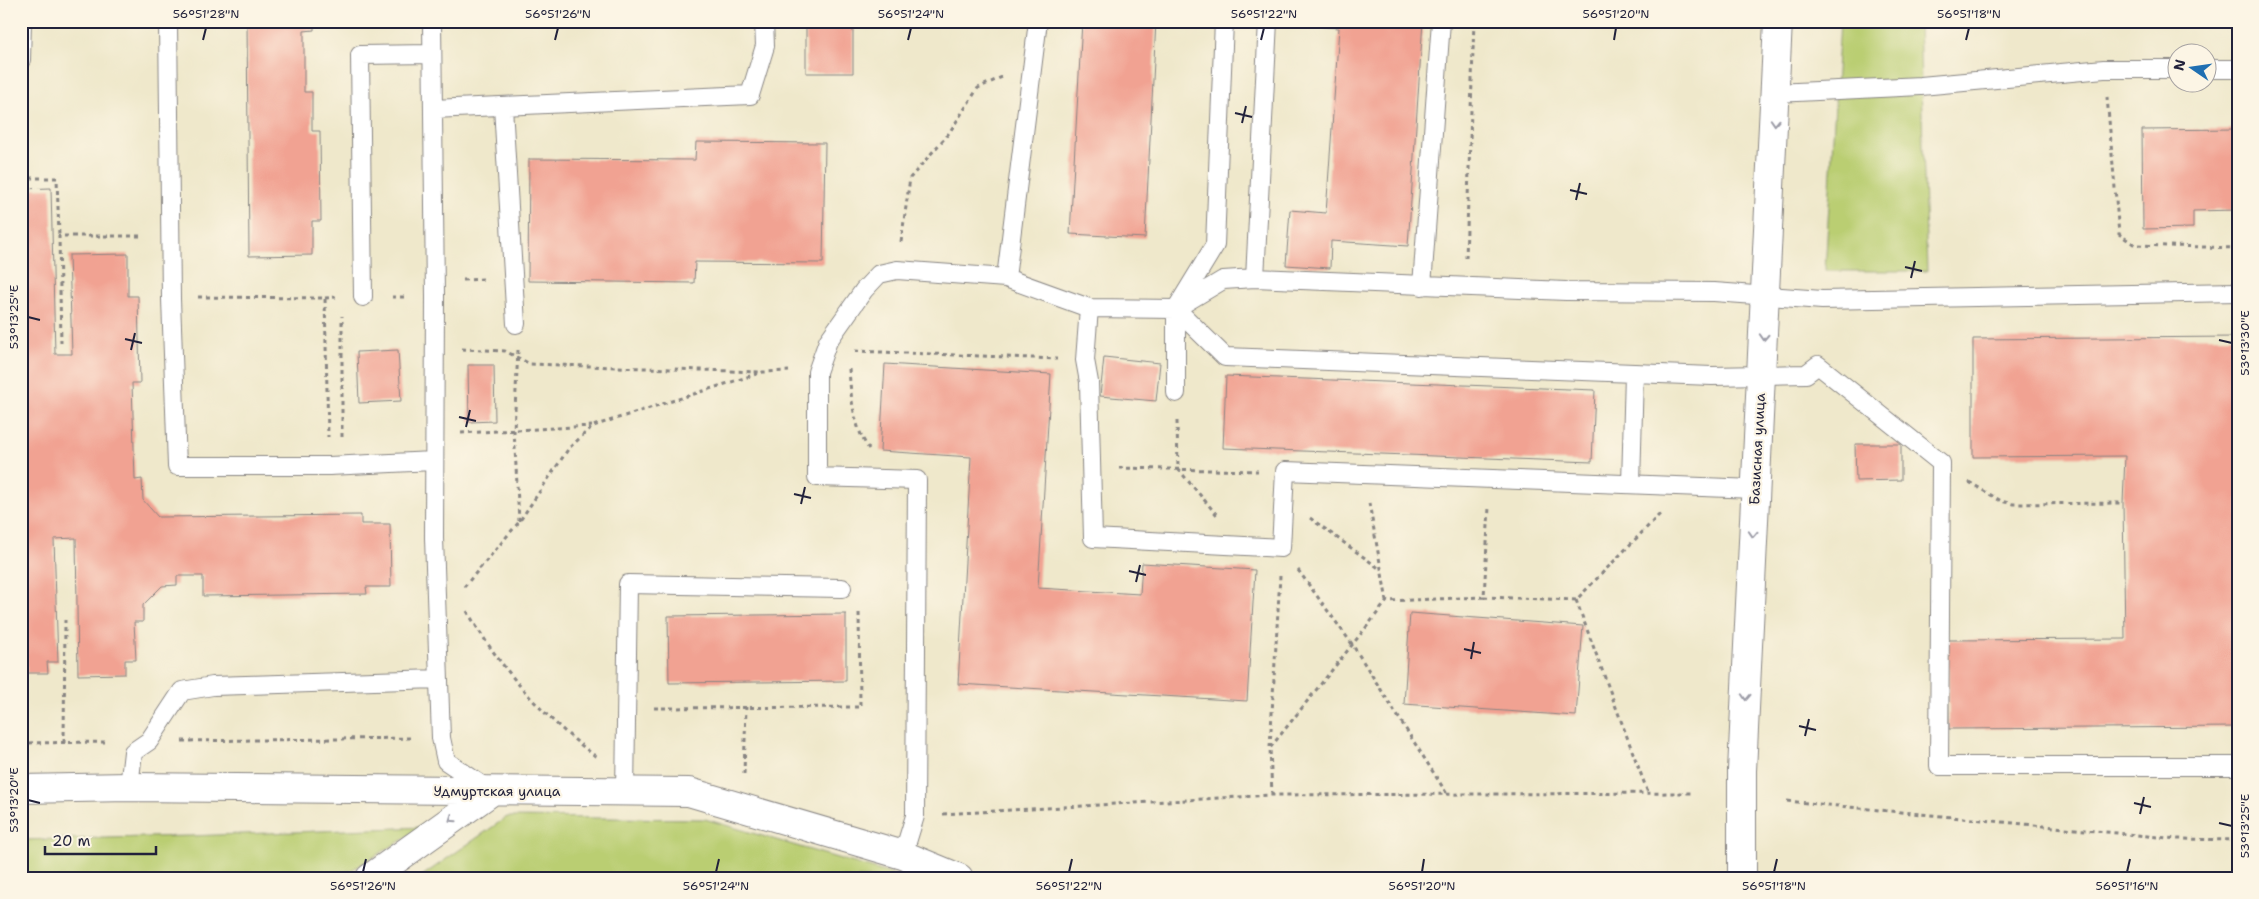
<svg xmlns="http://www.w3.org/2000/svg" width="2259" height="899" viewBox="0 0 2259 899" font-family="'Shantell Sans',sans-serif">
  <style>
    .green { fill: #bace72; stroke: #6e7856 }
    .building { fill: #f1a292 }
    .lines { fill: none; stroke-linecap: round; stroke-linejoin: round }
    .service-casing { stroke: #888583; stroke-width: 20 }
    .minor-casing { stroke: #888583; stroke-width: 30 }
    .path { stroke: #888583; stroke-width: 3; stroke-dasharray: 4 4; stroke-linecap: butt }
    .service { stroke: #fff; stroke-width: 18 }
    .minor { stroke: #fff; stroke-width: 28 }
    .oneway { stroke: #9c9ca7 }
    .ticks { fill: none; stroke: #22223b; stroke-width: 2 }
    .labels { text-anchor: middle; stroke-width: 4.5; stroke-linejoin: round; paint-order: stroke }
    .street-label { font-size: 14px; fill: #22223b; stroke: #fcf5e5 }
    .neatline { fill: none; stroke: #22223b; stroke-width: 2 }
    .ticks-label { font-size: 12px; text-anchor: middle; fill: #22223b }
  </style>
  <rect width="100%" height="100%" fill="#fcf5e5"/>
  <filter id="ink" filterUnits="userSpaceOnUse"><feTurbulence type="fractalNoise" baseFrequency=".02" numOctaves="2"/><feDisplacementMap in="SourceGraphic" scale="10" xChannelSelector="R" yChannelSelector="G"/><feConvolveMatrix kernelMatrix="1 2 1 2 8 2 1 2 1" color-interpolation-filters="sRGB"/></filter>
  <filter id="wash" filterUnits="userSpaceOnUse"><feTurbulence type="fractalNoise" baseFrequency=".0096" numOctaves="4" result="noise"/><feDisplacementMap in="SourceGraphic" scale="20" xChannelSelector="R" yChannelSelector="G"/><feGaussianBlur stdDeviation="1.12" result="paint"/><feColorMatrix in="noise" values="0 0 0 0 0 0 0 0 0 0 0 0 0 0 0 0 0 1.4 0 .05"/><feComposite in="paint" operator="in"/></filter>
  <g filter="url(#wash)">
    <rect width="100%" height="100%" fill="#efe8cb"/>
    <path class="green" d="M1840,21H1919L1927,271H1825Z
      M507,817L705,819L905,878H419Z
      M424,827L350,871L205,878H21V840L190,836Z"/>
    <g id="blocks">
      <path class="building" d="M247,21H314V30L304,31V92H312V131H320L321,221H312V255L249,256Z
        M806,21H853V73H806Z
        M1082,21H1156L1145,238L1070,234Z
        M1303,21H1423L1408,246L1331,241L1330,268L1286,265L1290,210L1326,213L1339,28L1302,25Z
        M2238,129V210L2193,211V228L2143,229L2142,130Z
        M696,142L825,143L823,263L695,262L694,283L528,281L529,159L695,160Z
        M51,188L55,354H72L69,255L128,254V296H138L140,383H132L135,480L142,479L143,500L158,517L361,515V524H390L391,587H366L367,594L203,596V576H177V585L162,586L143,605V622H134L136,660H125V674L78,675L76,538L54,539L58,662H47L48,673H27V657L21,653V189Z
        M2238,337V727L1949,729L1948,640L2125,639L2123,503L2125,456L1973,457V339Z
        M398,350L401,401L359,403L357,352Z
        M1104,357L1160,363L1156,401L1100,396Z
        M885,364L1051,374L1038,588L1140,594L1142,563L1255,570L1247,701L958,684L971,457L880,451Z
        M468,365H494L495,421L469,422Z
        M1226,376L1595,390L1592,462L1223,448Z
        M1855,444H1901V480L1856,481Z
        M1410,613L1583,626L1576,716L1404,704Z
        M846,614V681L669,683L668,616Z"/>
    </g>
  </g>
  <g filter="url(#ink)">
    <use href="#blocks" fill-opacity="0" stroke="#888583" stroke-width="1"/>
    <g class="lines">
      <defs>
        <path id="service" d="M168,21L171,299L177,466H329L433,461
          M432,21L435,296L434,538L441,738L446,761L489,790
          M1268,21L1255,278L1566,291L1714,292L1822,300L2238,292
          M21,60L22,21
          M2206,69H2238
          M1776,93L1921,86L2104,69H2176
          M503,107L516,324
          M433,109L750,95L765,46L764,21
          M1006,278L1038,21
          M1422,286L1441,21
          M363,297L360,55L432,54
          M1178,307L1223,280L1255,278
          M1089,308L1176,309L1225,357L1634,373L1712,376L1806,374L1818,365L1941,463L1939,766H2238
          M1176,393V309L1215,245L1224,21
          M1631,484L1634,373
          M129,787L133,752L149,741L182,691L213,686L438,679
          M625,792L628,584L842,588
          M903,855L915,816L917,480L817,477V372L828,341L864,290L879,274L897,270L1006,278L1089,308L1085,360L1089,382L1093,538L1281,548L1285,471L1755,489"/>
        <path id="minor" d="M21,789L129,787L689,792L903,855L959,878
          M370,878L492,791
          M1742,878V771L1778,21"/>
      </defs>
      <use href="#service" class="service-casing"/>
      <use href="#minor" class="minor-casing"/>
      <path class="path" d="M2107,97L2119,234L2135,245L2238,248
        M21,178H57L59,236
        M901,242L910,178L949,133L978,88L1002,77
        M1466,258L1474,21
        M463,280L485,279
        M198,297L325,298L328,437
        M392,297H408
        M325,298L336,297
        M61,343L59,236H141
        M462,349L505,351L530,364L759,372
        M518,350L514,430L519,521
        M855,351L1057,359
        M849,369C851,397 853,426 869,449
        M1177,421L1178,469L1217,515
        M461,433L592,426
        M342,437V316
        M1119,468L1258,471
        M1969,482L2001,501L2013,504L2123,503
        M1369,503L1387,601
        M1310,518L1380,569
        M1298,570L1352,644L1447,794
        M464,587L519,522L569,448L593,426L763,372L789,371
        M1484,597L1576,600L1660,514
        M1576,600L1648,793
        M467,611C501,669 543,718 598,758
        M654,708L860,707L859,609
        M182,741L413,738
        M21,743L108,742
        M64,743L65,620
        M1270,747L1280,576
        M744,774L746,707
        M1272,795L1270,748L1387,601L1484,597L1489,507
        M1787,801L2178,839L2238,840
        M943,814L1272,795L1692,793"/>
      <use href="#service" class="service"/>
      <use href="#minor" class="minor"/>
    </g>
    <defs><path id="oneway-chevron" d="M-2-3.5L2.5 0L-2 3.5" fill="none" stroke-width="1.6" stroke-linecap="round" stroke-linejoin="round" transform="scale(1.25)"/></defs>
    <g class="oneway">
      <use href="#oneway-chevron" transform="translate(1775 122) rotate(93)"/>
      <use href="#oneway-chevron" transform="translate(1764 337) rotate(93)"/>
      <use href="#oneway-chevron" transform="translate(1753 534) rotate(93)"/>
      <use href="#oneway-chevron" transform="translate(1746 697) rotate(93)"/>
      <use href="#oneway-chevron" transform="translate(452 819) rotate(145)"/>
    </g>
  </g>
  <path class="ticks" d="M203,40L206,28M555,40L558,28M908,40L911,28M1261,40L1264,28M1614,40L1616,28M1966,40L1969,28M1235,113L1252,117M1242,123L1246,106M1570,190L1587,194M1576,200L1580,183M1905,267L1922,271M1911,278L1915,261M28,317L40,320M125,339L142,343M2219,340L2232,343M131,350L135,333M459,417L476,421M466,427L470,410M794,494L811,498M801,504L805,487M1129,571L1146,575M1136,582L1140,565M1464,649L1481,653M1471,659L1474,642M1799,726L1816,730M1805,736L1809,719M28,800L40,803M2134,803L2151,807M2140,814L2144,797M2219,823L2232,826M363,872L366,859M716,872L719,859M1069,872L1072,859M1422,872L1424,859M1774,872L1777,859M2127,872L2130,859"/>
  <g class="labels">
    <g class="street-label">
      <text transform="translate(1757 449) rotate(-87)" y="5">Базисная улица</text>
      <text x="497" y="796">Удмуртская улица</text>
    </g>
  </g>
  <rect width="2259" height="899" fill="none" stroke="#fcf5e5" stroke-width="55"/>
  <g transform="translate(2192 68) rotate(283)"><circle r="24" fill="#fcf5e5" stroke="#a5a1a1"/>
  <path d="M0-4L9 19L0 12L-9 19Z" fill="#1f6fb2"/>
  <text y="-8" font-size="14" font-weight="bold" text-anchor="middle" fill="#22223b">N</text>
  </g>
  <path d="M45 846v8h111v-8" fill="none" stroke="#22223b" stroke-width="2.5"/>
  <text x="52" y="846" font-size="15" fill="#22223b" stroke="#fcf5e5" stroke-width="4" paint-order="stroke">20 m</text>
  <rect x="28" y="28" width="2204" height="844" class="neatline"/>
  <g class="ticks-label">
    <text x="206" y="18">56°51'28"N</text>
    <text x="558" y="18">56°51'26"N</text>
    <text x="911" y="18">56°51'24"N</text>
    <text x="1264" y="18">56°51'22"N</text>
    <text x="1616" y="18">56°51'20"N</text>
    <text x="1969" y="18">56°51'18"N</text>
    <text transform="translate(14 317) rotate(-90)" y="4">53°13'25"E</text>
    <text transform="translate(2245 343) rotate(-90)" y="4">53°13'30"E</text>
    <text transform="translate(14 800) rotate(-90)" y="4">53°13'20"E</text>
    <text transform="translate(2245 826) rotate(-90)" y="4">53°13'25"E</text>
    <text x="363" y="890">56°51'26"N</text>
    <text x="716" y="890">56°51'24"N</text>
    <text x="1069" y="890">56°51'22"N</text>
    <text x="1422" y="890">56°51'20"N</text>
    <text x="1774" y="890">56°51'18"N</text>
    <text x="2127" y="890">56°51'16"N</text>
  </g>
</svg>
